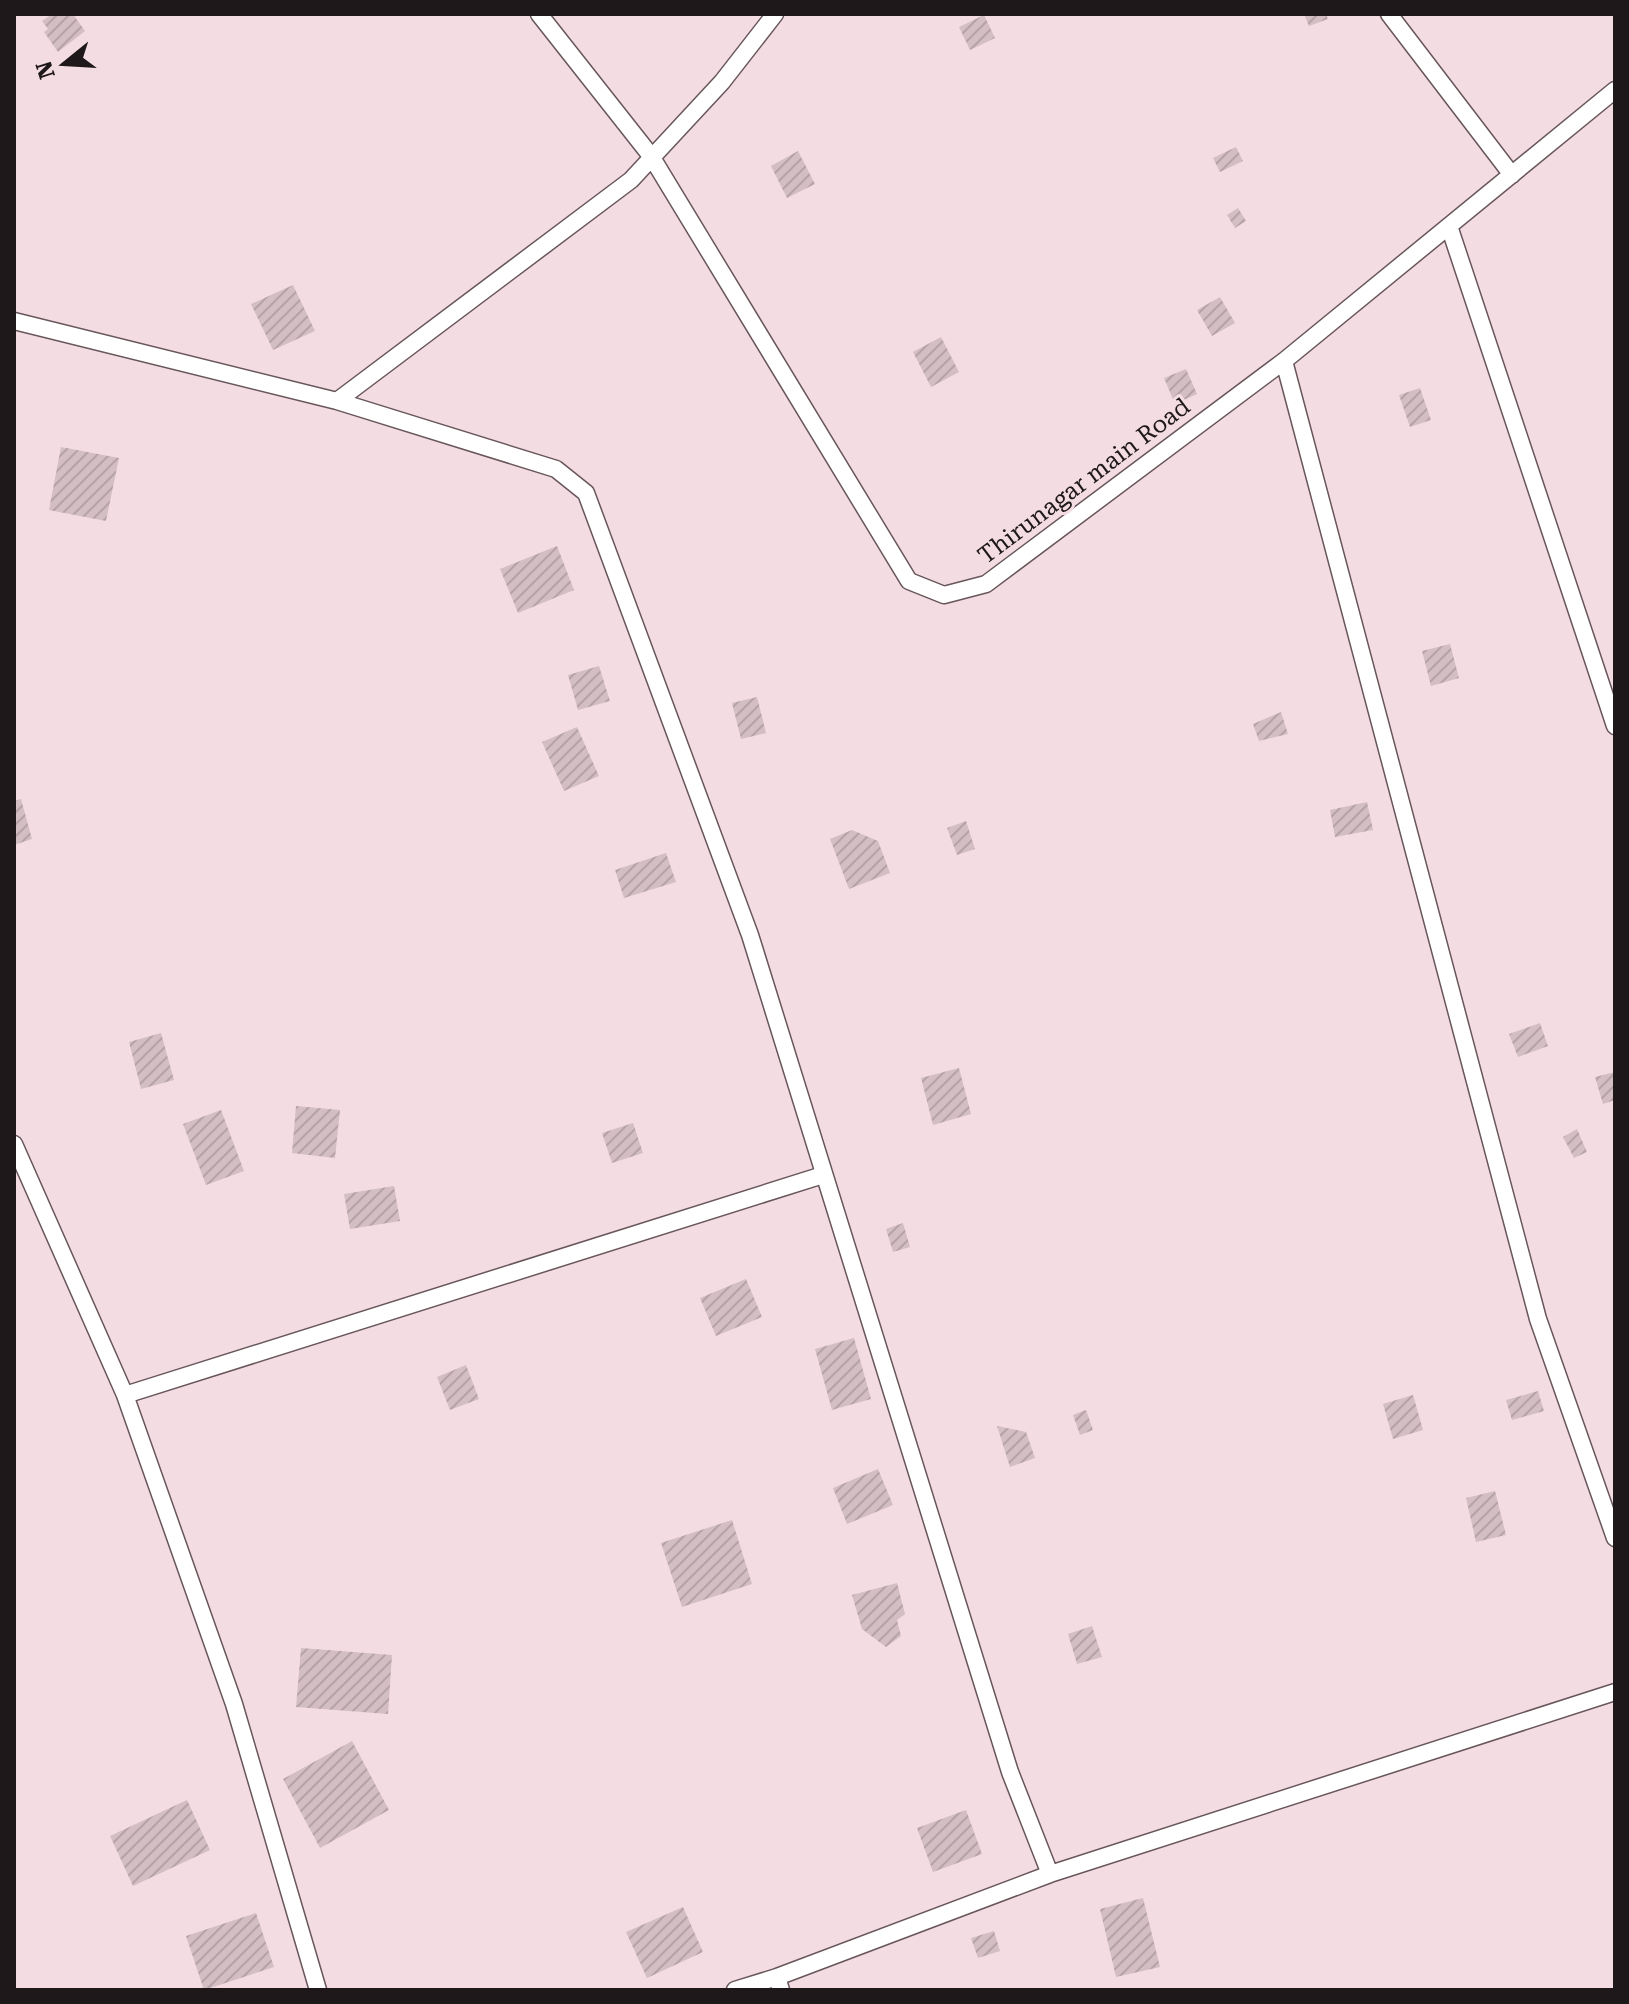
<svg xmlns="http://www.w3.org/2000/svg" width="1629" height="2004" viewBox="0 0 1629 2004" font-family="'Roboto Serif',serif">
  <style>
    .building { fill: url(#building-hatch) }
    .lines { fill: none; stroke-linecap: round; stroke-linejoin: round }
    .street-casing { stroke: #68565b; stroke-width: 19 }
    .street { stroke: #fff; stroke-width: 16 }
    .labels { text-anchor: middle; stroke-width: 6; stroke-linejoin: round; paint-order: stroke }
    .street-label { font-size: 24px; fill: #1f181a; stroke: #f3dde3 }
  </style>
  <defs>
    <pattern id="building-hatch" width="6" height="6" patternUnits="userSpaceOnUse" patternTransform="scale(2)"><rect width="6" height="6" fill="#d3bec4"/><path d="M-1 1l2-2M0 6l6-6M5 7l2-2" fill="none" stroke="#b5a3a8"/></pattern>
  </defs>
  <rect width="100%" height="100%" fill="#f3dde3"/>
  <path class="building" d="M52,14H73L85,31L58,52L44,32L48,29L42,21Z
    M1304,14H1326L1328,19L1309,26Z
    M984,15L995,38L970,50L959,27Z
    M1236,147L1243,161L1220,172L1213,158Z
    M798,151L815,184L787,198L771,166Z
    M1238,208L1246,221L1235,228L1227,215Z
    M293,285L315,331L273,350L251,304Z
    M1220,297L1235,323L1212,336L1197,310Z
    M941,337L959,372L931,387L913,352Z
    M1186,369L1197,394L1175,404L1164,378Z
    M1420,388L1431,420L1410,427L1399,395Z
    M61,447L119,458L106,521L49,510Z
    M557,546L574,590L518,613L500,569Z
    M1450,644L1459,678L1431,686L1422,651Z
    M599,666L610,701L578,710L568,675Z
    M757,697L766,733L741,739L732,703Z
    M1281,712L1288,734L1259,741L1253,724Z
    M577,727L599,776L564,791L542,742Z
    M21,799L32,839L14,845V801Z
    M1367,802L1373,830L1335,837L1330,810Z
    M966,821L975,849L957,855L947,828Z
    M852,830L878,841L890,873L849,889L830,839Z
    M666,853L676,882L624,898L615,870Z
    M1540,1023L1548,1046L1518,1057L1509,1034Z
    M161,1033L174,1080L141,1089L129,1042Z
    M959,1068L971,1114L933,1125L921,1078Z
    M1615,1072V1100L1603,1104L1595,1077Z
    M296,1106L340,1110L335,1158L292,1153Z
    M221,1110L244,1171L206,1185L183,1124Z
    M633,1123L643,1153L612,1163L602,1133Z
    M1577,1129L1587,1152L1574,1158L1563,1137Z
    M394,1186L400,1221L350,1229L344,1194Z
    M903,1223L910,1247L893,1252L886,1229Z
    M746,1279L762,1317L716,1336L700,1298Z
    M854,1338L871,1399L832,1410L815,1349Z
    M466,1365L479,1399L450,1410L437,1377Z
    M1538,1391L1544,1411L1512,1420L1506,1400Z
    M1413,1395L1423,1430L1393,1439L1383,1404Z
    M1086,1410L1093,1430L1080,1435L1073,1415Z
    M997,1426L1026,1432L1035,1458L1010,1467Z
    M878,1469L893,1505L847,1524L833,1488Z
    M1495,1491L1506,1535L1476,1542L1466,1498Z
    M732,1520L752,1584L682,1607L661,1543Z
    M897,1583L905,1614L897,1620L901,1636L886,1647L862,1629L852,1595Z
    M1092,1626L1102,1657L1077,1664L1068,1634Z
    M301,1648L392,1655L388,1714L296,1707Z
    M352,1741L389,1810L320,1848L283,1779Z
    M187,1800L210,1850L133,1886L110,1836Z
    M966,1810L982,1854L933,1872L917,1828Z
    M1143,1898L1160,1967L1116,1977L1100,1909Z
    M683,1907L703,1952L647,1978L626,1932Z
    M256,1913L274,1967L204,1990L186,1936Z
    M994,1931L1000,1951L978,1958L971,1938Z"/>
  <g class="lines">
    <defs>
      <path id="street" d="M539,14L651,156L909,581L944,595L986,584L1284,361L1615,90
        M1389,14L1512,175
        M1449,226L1615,726
        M14,321L337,401L556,469L586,493L750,935L1010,1772L1050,1874
        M1284,361L1538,1319L1615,1538
        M337,401L631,180L722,82L775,14
        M14,1144L125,1395L234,1704L318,1990
        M125,1395L823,1175
        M735,1990L777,1977
        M781,1990L777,1977L1050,1874L1615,1692"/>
    </defs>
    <use href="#street" class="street-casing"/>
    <use href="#street" class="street"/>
  </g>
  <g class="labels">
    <g class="street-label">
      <text transform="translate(1084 481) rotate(-37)" y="8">Thirunagar main Road</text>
    </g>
  </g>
  <rect width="1629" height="2004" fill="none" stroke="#1f181a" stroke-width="32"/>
  <g transform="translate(64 64) rotate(252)" stroke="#f3dde3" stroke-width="6" paint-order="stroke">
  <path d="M0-6L14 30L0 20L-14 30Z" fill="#1f181a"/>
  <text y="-12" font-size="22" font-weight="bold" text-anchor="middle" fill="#1f181a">N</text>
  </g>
</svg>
